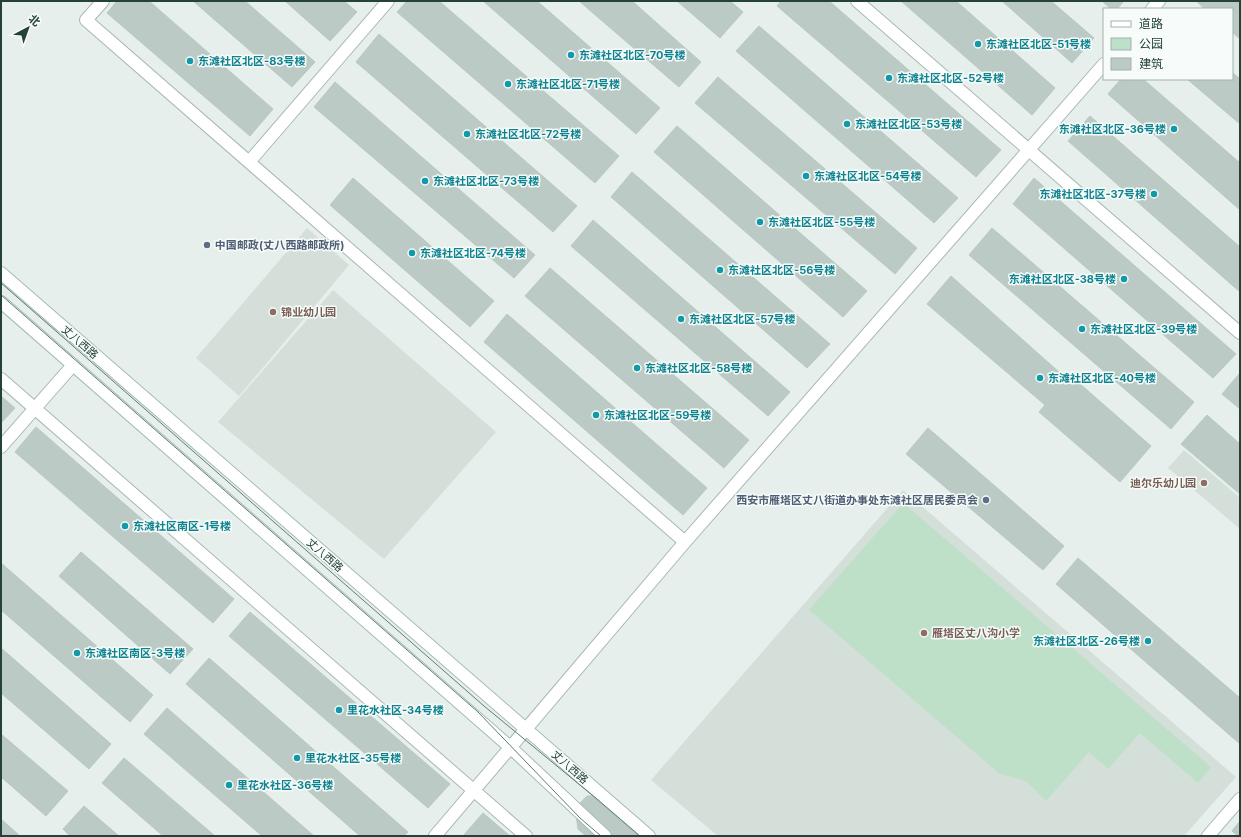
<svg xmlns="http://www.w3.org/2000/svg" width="1241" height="837" viewBox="0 0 1241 837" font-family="Inter,'Noto Sans SC',sans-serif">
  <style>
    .built { fill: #d4dfda }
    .green { fill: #bfe0c8 }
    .building { fill: #bbcac4; stroke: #b8c9c2 }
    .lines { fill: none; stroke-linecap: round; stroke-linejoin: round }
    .street-casing { stroke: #a8b8b2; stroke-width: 14 }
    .secondary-casing { stroke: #a4bbb3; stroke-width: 14 }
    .street { stroke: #fff; stroke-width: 12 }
    .secondary { stroke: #fff; stroke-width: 12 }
    .tram { stroke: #5f7d75; stroke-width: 1 }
    .culture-dot { fill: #0f9aa8; stroke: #f7fbf9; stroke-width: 1.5 }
    .service-dot { fill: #5c6f8a; stroke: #f7fbf9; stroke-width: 1.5 }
    .education-dot { fill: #8d6e63; stroke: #f7fbf9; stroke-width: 1.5 }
    .labels { text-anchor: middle; stroke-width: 3; stroke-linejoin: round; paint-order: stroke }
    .culture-label { font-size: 11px; font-weight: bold; fill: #0d838f; stroke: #f7fbf9; text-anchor: start }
    .service-label { font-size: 11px; font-weight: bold; fill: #4e5e75; stroke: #f7fbf9; text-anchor: start }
    .education-label { font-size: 11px; font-weight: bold; fill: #785e54; stroke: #f7fbf9; text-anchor: start }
    .street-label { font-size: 11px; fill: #24423a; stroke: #f7fbf9 }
  </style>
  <rect width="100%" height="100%" fill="#e6efeb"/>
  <path class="built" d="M307,228L349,265L239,396L196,358Z
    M333,290L496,432L384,559L218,422Z
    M1184,450L1240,498V529L1168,468Z
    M903,490L1236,777L1184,836H718L651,780Z"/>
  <path class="green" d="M903,503L1211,767L1198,783L1140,733L1108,769L1089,752L1046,801L1026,781L1000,774L809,610Z"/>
  <path class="building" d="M117,1H149L273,109L250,136L107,13Z
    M193,1H245L315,62L292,87Z
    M285,1H344L357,12L330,41Z
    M407,1H439L619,156L595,183L397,12Z
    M483,1H537L660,108L636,134Z
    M579,1H632L701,62L679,87Z
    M677,1H730L743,12L720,38Z
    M781,1H829L1001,150L976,177L777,6Z
    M901,1H956L1055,88L1032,115Z
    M1002,1H1051L1094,38L1072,63Z
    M1102,1H1124L1117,9H1111Z
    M1196,1H1240V39L1232,32V9H1205Z
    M759,26L958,198L934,223L736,51Z
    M379,34L577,206L553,232L356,62Z
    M1232,72L1240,79V124L1187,79H1232Z
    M718,77L917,248L895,274L695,103Z
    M1121,79H1143L1240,163V210L1108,94Z
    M335,82L535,255L514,278L314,107Z
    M1090,116L1240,247V292L1068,141Z
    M677,126L867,291L843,317L654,152Z
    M632,172L830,344L807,368L611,197Z
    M353,178L494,301L470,327L330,205Z
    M1034,178L1236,354L1213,378L1013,204Z
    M593,220L790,392L768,416L571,246Z
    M992,228L1194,402L1171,429L969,255Z
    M550,268L749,440L724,468L525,296Z
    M951,276L1068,380L1071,376L1151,446L1120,482L1039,412L1045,405L927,304Z
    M507,314L707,488L683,515L484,342Z
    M1240,373V409L1222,394Z
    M1,396L15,408L1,423Z
    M1207,415L1240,444V494L1181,444Z
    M36,427L234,599L213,623L15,452Z
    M928,428L1064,546L1043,570L906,454Z
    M81,552L193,649L170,674L59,576Z
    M1078,558L1240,698V744L1056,584Z
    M1,563L153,695L130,722L1,610Z
    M250,612L450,784L428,808L229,636Z
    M1,648L111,744L89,769L1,693Z
    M209,658L408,832L404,836H360L186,684Z
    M167,708L314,836H262L144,734Z
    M1,734L68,791L46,816L1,777Z
    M124,758L215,836H163L102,783Z
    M587,796H606L651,836H586L578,829L575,808Z
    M84,806L119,836H70L63,829Z
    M483,813L510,836H463Z
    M1,819L20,836H1Z
    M1240,821V836H1238L1232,831Z"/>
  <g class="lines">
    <defs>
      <path id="street" d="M103,1L86,20L685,542
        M857,1L1240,333
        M1152,9L1159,1
        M249,162L388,1
        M1,379L526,836
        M1,447L73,365
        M435,836L685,542L1104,64
        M1208,836L1240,799"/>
      <path id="secondary" d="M1,273L649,836
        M1,302L510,747L605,836"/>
    </defs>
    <use href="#street" class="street-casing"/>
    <use href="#secondary" class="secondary-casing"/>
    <use href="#street" class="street"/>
    <use href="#secondary" class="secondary"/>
    <path class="tram" d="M1,283L484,706L597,799L640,836
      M1,295L478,712L580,818L601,836"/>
  </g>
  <g class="culture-dot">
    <circle cx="978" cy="44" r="4"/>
    <circle cx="571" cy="55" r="4"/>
    <circle cx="190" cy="61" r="4"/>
    <circle cx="889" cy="78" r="4"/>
    <circle cx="508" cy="84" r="4"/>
    <circle cx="847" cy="124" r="4"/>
    <circle cx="1174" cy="129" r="4"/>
    <circle cx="467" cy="134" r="4"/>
    <circle cx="806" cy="176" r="4"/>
    <circle cx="425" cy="181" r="4"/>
    <circle cx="1154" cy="194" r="4"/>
    <circle cx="760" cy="222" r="4"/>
    <circle cx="412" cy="253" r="4"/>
    <circle cx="720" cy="270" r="4"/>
    <circle cx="1124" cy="279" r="4"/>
    <circle cx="681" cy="319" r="4"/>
    <circle cx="1082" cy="329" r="4"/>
    <circle cx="637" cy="368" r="4"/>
    <circle cx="1040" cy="378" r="4"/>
    <circle cx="596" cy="415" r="4"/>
    <circle cx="125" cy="526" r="4"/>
    <circle cx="1148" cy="641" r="4"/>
    <circle cx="77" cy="653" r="4"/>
    <circle cx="339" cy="710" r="4"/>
    <circle cx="297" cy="758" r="4"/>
    <circle cx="229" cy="785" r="4"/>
  </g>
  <g class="service-dot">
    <circle cx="207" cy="245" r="4"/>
    <circle cx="986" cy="500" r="4"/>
  </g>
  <g class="education-dot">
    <circle cx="273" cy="312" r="4"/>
    <circle cx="1204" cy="483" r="4"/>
    <circle cx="924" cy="633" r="4"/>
  </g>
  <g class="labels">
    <g class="culture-label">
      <text x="986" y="48">东滩社区北区-51号楼</text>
      <text x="579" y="59">东滩社区北区-70号楼</text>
      <text x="198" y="65">东滩社区北区-83号楼</text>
      <text x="897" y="82">东滩社区北区-52号楼</text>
      <text x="516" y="88">东滩社区北区-71号楼</text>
      <text x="855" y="128">东滩社区北区-53号楼</text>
      <text x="1166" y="133" text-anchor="end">东滩社区北区-36号楼</text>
      <text x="475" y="138">东滩社区北区-72号楼</text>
      <text x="814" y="180">东滩社区北区-54号楼</text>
      <text x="433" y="185">东滩社区北区-73号楼</text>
      <text x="1146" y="198" text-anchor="end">东滩社区北区-37号楼</text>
      <text x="768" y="226">东滩社区北区-55号楼</text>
      <text x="420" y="257">东滩社区北区-74号楼</text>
      <text x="728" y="274">东滩社区北区-56号楼</text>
      <text x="1116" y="283" text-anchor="end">东滩社区北区-38号楼</text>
      <text x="689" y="323">东滩社区北区-57号楼</text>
      <text x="1090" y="333">东滩社区北区-39号楼</text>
      <text x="645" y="372">东滩社区北区-58号楼</text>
      <text x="1048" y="382">东滩社区北区-40号楼</text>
      <text x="604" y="419">东滩社区北区-59号楼</text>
      <text x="133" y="530">东滩社区南区-1号楼</text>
      <text x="1140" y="645" text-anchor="end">东滩社区北区-26号楼</text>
      <text x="85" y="657">东滩社区南区-3号楼</text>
      <text x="347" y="714">里花水社区-34号楼</text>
      <text x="305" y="762">里花水社区-35号楼</text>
      <text x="237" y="789">里花水社区-36号楼</text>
    </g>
    <g class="service-label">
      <text x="215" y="249">中国邮政(丈八西路邮政所)</text>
      <text x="978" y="504" text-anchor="end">西安市雁塔区丈八街道办事处东滩社区居民委员会</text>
    </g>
    <g class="education-label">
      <text x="281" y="316">锦业幼儿园</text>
      <text x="1196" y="487" text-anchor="end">迪尔乐幼儿园</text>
      <text x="932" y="637">雁塔区丈八沟小学</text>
    </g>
    <g class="street-label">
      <text transform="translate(80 342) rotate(41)" y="4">丈八西路</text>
      <text transform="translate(325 555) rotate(41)" y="4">丈八西路</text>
      <text transform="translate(570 767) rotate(41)" y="4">丈八西路</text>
    </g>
  </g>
  <rect width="1241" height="837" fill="none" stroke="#24423a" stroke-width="4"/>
  <rect x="1103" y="8" width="130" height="72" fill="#f7fbf9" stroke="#a3b1ad"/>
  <rect x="1111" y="21" width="20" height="6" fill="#ffffff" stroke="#a3b1ad"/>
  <text x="1139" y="28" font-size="12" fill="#24423a">道路</text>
  <rect x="1111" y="38" width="20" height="12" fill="#bfe0c8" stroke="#a3b1ad"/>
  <text x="1139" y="48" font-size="12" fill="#24423a">公园</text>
  <rect x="1111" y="58" width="20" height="12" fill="#bbcac4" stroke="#a3b1ad"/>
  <text x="1139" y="68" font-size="12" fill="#24423a">建筑</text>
  <g transform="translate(28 28) rotate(41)" stroke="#f7fbf9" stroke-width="3" paint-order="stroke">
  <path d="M0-3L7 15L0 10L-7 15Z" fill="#24423a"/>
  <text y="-6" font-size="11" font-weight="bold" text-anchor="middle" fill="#24423a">北</text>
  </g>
</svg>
